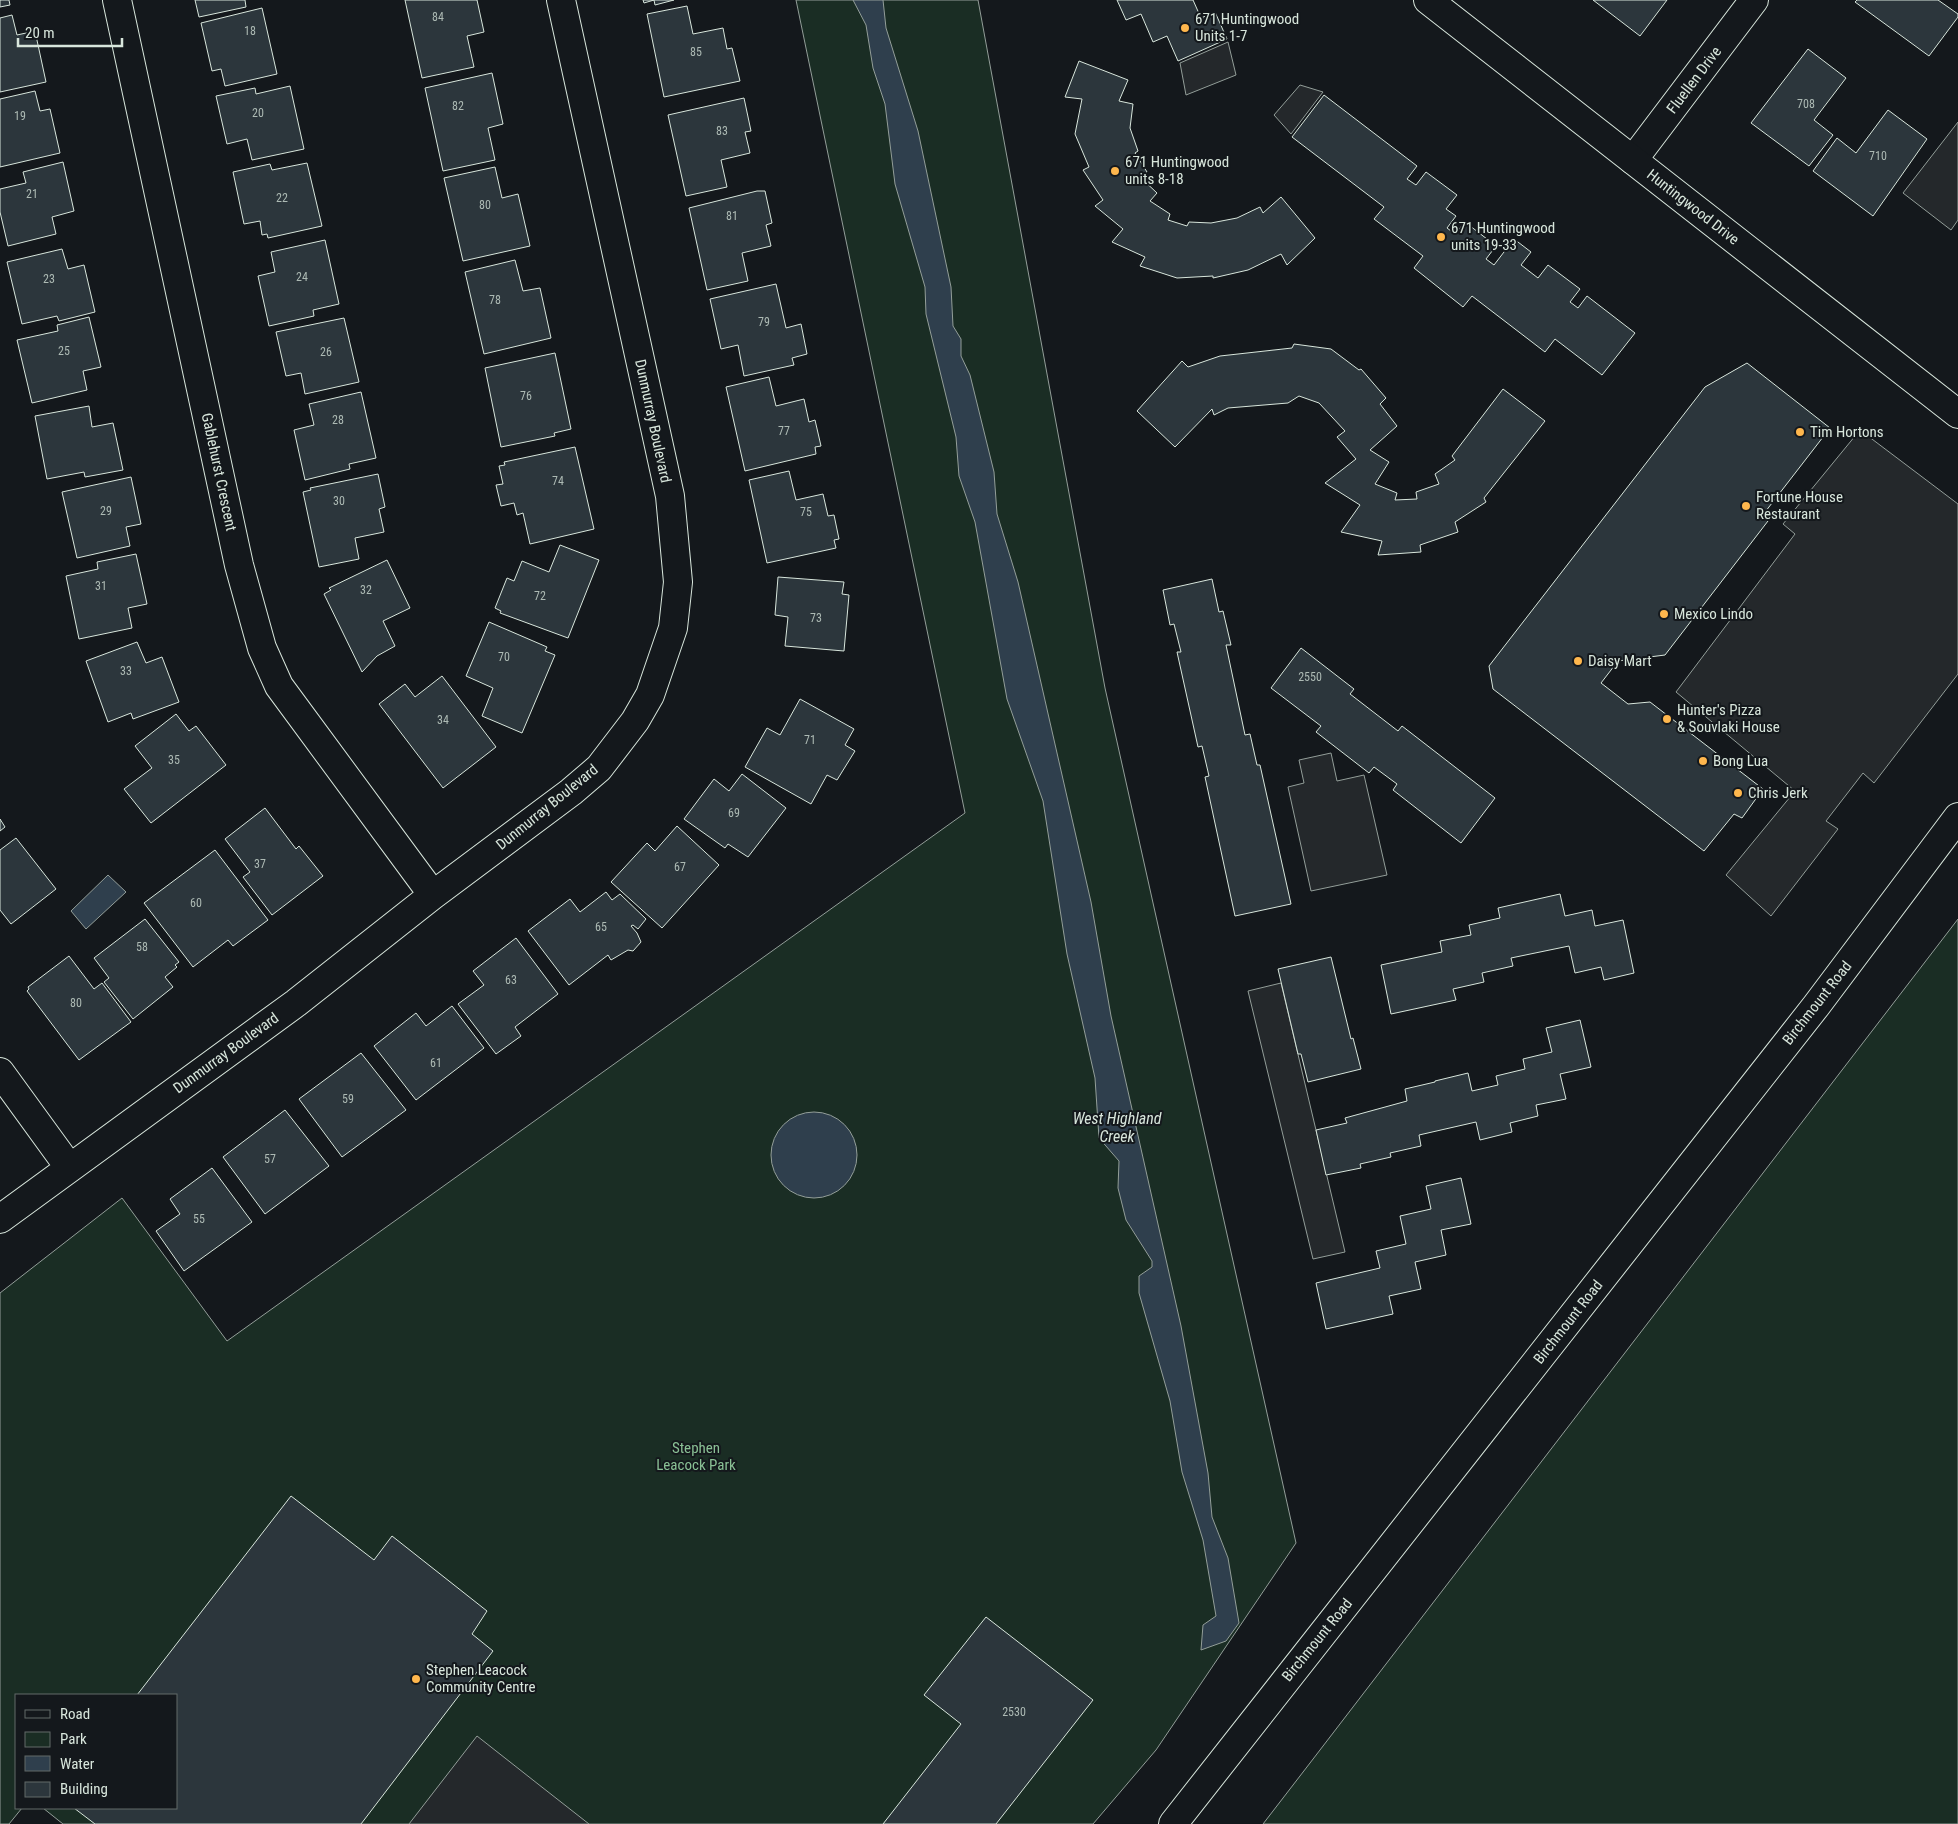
<svg xmlns="http://www.w3.org/2000/svg" width="1958" height="1824" viewBox="0 0 1958 1824" font-family="'Roboto Condensed',sans-serif">
  <style>
    .green { fill: #1a2d24; stroke: #939e99 }
    .parking { fill: #24282b; stroke: #939e99 }
    .water { fill: #2f3f4d; stroke: #939e99 }
    .building { fill: #2c363c; stroke: #d8e6dc }
    .lines { fill: none; stroke-linecap: round; stroke-linejoin: round }
    .minor-casing { stroke: #d8e6dc; stroke-width: 30 }
    .tertiary-casing { stroke: #d8e6dc; stroke-width: 30 }
    .secondary-casing { stroke: #d8e6dc; stroke-width: 30 }
    .minor { stroke: #14181c; stroke-width: 28 }
    .tertiary { stroke: #14181c; stroke-width: 28 }
    .secondary { stroke: #14181c; stroke-width: 28 }
    .poi-dot { fill: #ffb74d; stroke: #14181c; stroke-width: 2 }
    .labels { text-anchor: middle; stroke-width: 4; stroke-linejoin: round; paint-order: stroke }
    .number-label { font-size: 12px; fill: #adbab4 }
    .poi-label { font-size: 15px; fill: #d8e6dc; stroke: #14181c; text-anchor: start }
    .street-label { font-size: 15px; fill: #d8e6dc; stroke: #14181c }
    .park-label { font-size: 15px; fill: #8ac095; stroke: #14181c }
    .water-label { font-size: 16px; font-style: italic; fill: #d8e6dc; stroke: #14181c }
  </style>
  <rect width="100%" height="100%" fill="#14181c"/>
  <path class="green" d="M796,0H978L1105,688L1296,1543L1156,1750L1093,1824H63L43,1808H176V1695H16V1808H22L9,1824H0V1293L122,1198L227,1341L965,813Z
    M1958,919V1824H1263L1310,1763Z"/>
  <path class="parking" d="M1228,42L1236,75L1186,95L1180,63Z
    M1300,85L1323,92L1291,134L1274,115Z
    M1958,122V220L1951,230L1903,193Z
    M1860,430L1958,504V674L1874,783L1863,773L1826,821L1838,829L1771,916L1726,875L1795,791L1676,692L1795,534L1783,524Z
    M1331,753L1337,781L1364,775L1387,875L1311,891L1288,787L1304,783L1299,760Z
    M1281,983L1345,1252L1313,1259L1248,991Z
    M477,1736L538,1784L589,1824H409Z"/>
  <path class="water" d="M853,0H883L886,28L918,131L951,287L953,326L961,339V356L970,375L994,472L997,514L1018,582L1091,902L1111,1016L1181,1326L1208,1473L1212,1517L1228,1558L1239,1623L1226,1641L1201,1650L1203,1625L1216,1616L1203,1540L1182,1472L1170,1401L1139,1293V1276L1152,1267V1261L1126,1220L1118,1188L1119,1161L1099,1138L1095,1078L1067,954L1043,801L1007,699L975,522L959,476L956,437L926,314L925,287L895,184L885,104L873,68L866,25Z
    M108,875L126,892L86,929L71,911Z
    M771 1155a43 43 0 1 1 86 0a43 43 0 1 1-86 0Z"/>
  <path class="building" d="M0,0H9L10,5L0,7Z
    M195,0H245L246,7L199,17Z
    M405,0H477L484,32L467,36L474,67L422,78Z
    M643,0H674L655,5L654,0L644,3Z
    M1117,0H1193L1201,18L1215,12L1227,39L1178,61L1167,36L1153,42L1141,14L1126,20Z
    M1593,0H1667L1640,36Z
    M1857,0H1938L1958,14V17L1929,56L1855,2Z
    M687,6L693,34L723,28L727,49L732,48L740,81L664,97L647,14Z
    M262,8L277,74L225,86L221,69L212,71L201,23Z
    M12,15L17,35L35,31L46,82L0,92V18Z
    M1808,49L1846,78L1814,120L1833,135L1809,166L1751,123Z
    M1079,61L1128,80L1119,101L1133,104L1130,128L1138,151L1135,153L1147,172L1140,177L1157,193L1150,201L1170,214L1168,220L1187,226L1189,222L1211,223L1237,218L1260,207L1263,213L1281,197L1315,238L1287,265L1281,254L1248,270L1213,278V276L1177,278L1140,266L1145,257L1112,242L1123,229L1095,206L1103,200L1083,170L1089,167L1075,134L1082,99L1065,97Z
    M492,73L503,124L488,128L495,160L443,171L425,88Z
    M290,86L304,149L252,160L247,139L227,144L216,96L255,88L256,94Z
    M35,91L40,111L50,109L60,153L0,167V99Z
    M1324,95L1417,166L1407,179L1416,185L1426,172L1457,195L1446,209L1456,216L1447,228L1455,234L1465,222L1496,246L1486,259L1494,265L1514,239L1531,252L1521,265L1538,278L1548,265L1580,289L1570,302L1578,308L1587,296L1635,333L1602,375L1555,339L1545,352L1472,296L1463,307L1414,268L1423,256L1374,219L1384,207L1292,137Z
    M744,98L751,131L745,132L750,153L721,160L727,187L686,196L668,115Z
    M1888,110L1927,139L1873,216L1813,171L1837,138L1856,153Z
    M63,162L74,211L52,217L56,234L8,246L0,212V189L26,183L23,172Z
    M307,163L322,226L268,238L267,234L262,235L260,221L244,224L233,172L270,164L272,170Z
    M495,167L502,198L518,194L530,246L463,261L444,178Z
    M757,191H765L772,223L766,225L771,246L742,253L748,281L707,290L689,208Z
    M325,240L339,304L313,310L314,316L269,326L258,276L275,272L271,252Z
    M62,249L68,269L84,265L95,312L59,321L57,316L22,324L7,262Z
    M515,260L523,291L540,288L551,338L484,354L465,272Z
    M776,284L786,328L801,324L807,354L792,358L794,365L744,376L738,345L721,349L710,299Z
    M89,317L101,367L83,371L87,390L32,403L17,340L58,331L57,325Z
    M344,318L359,382L305,394L301,373L286,376L276,332Z
    M1294,344L1331,349L1359,370L1361,369L1386,398L1380,404L1397,426L1370,450L1389,462L1375,484L1397,493L1395,500L1417,499L1416,492L1439,484L1435,474L1455,460L1452,456L1503,389L1545,421L1484,498L1486,502L1455,522L1458,532L1420,545L1421,552L1378,555L1382,541L1341,532L1360,505L1325,483L1356,459L1337,437L1345,431L1319,403L1299,396L1288,403L1228,408L1214,415L1212,409L1175,447L1137,411L1182,361L1188,367L1220,356L1292,348Z
    M555,353L571,429L554,433L555,436L501,447L485,368Z
    M1747,363L1830,428L1762,516L1768,521L1665,655L1618,661L1601,683L1628,704L1650,702L1763,789L1742,818L1734,814L1704,851L1493,689L1489,666L1705,387Z
    M769,377L776,406L804,399L809,422L815,420L821,446L815,447L816,454L745,471L726,387Z
    M361,392L376,458L349,464L350,469L305,480L294,430L314,425L309,404Z
    M89,406L92,427L113,423L123,470L85,477L84,472L47,479L35,416Z
    M575,447L594,529L530,544L523,513L517,515L514,503L501,506L496,485L503,484L499,466L505,465L504,462Z
    M789,471L796,500L823,494L828,516L834,515L839,539L834,540L836,548L767,563L749,480Z
    M378,474L385,507L379,509L384,532L355,538L359,559L319,567L303,492L311,490L310,488Z
    M131,477L141,524L126,527L130,546L77,558L62,492Z
    M560,545L599,560L568,638L500,613L501,611L495,608L507,578L514,581L522,561L549,572Z
    M136,554L147,604L128,608L132,628L79,639L66,576L98,569L97,562Z
    M387,560L410,608L383,621L395,646L377,656L362,672L324,594L331,590L329,588Z
    M778,577L844,582L842,594L849,595L844,651L785,646L788,617L775,615Z
    M1212,579L1219,612L1223,611L1231,645H1226L1245,735L1250,734L1257,765H1260L1291,904L1235,916L1205,777L1209,776L1202,746L1198,747L1177,652H1181L1174,624L1170,625L1163,590Z
    M489,622L547,647L545,651L555,655L522,733L482,716L493,688L466,676Z
    M137,642L146,663L162,657L179,702L133,719L131,713L108,722L86,661Z
    M1301,648L1354,689L1350,694L1398,731L1402,726L1495,798L1461,843L1393,790L1397,784L1374,767L1369,773L1316,732L1321,726L1271,688Z
    M442,676L496,747L443,788L379,704L405,684L415,697Z
    M800,699L854,729L845,745L855,751L837,780L827,775L811,804L745,767L767,728L780,735Z
    M176,714L189,731L196,726L226,765L151,823L124,789L152,768L135,746Z
    M742,774L786,808L748,857L728,844L725,848L684,819L714,779L729,791Z
    M265,808L296,849L299,846L323,876L272,915L243,877L250,872L225,839Z
    M0,819L5,827L0,831Z
    M677,826L719,865L662,928L611,882L647,843L655,851Z
    M16,838L56,889L11,924L0,910V850Z
    M215,850L268,920L233,946L228,940L193,967L144,903Z
    M606,892L612,900L620,894L646,919L638,929L633,925L631,926L637,933L641,942L633,951L628,950L611,960L608,955L569,985L528,931L570,899L580,912Z
    M1560,894L1565,916L1592,910L1595,926L1623,920L1634,973L1604,980L1601,967L1575,973L1569,946L1511,958L1513,966L1482,973L1484,982L1453,989L1456,1000L1391,1014L1381,965L1442,952L1440,941L1471,935L1469,925L1500,918L1498,908Z
    M145,919L179,962L175,965L177,967L165,977L173,987L133,1019L104,982L109,978L94,958Z
    M516,938L558,994L515,1027L521,1036L496,1054L458,1004L484,985L473,971Z
    M69,956L94,989L102,983L131,1022L79,1060L27,991L29,989L28,987Z
    M1331,957L1351,1039L1353,1038L1361,1069L1308,1082L1301,1054H1298L1278,969Z
    M452,1006L484,1048L416,1100L374,1046L416,1013L426,1026Z
    M1580,1020L1591,1067L1560,1074L1566,1099L1536,1105L1538,1116L1510,1123L1512,1132L1480,1140L1476,1122L1419,1135L1421,1146L1390,1153L1391,1157L1360,1164L1361,1168L1326,1175L1316,1130L1347,1123L1345,1118L1407,1101L1405,1089L1435,1082V1081L1468,1073L1472,1091L1498,1085L1496,1076L1525,1069L1523,1059L1552,1052L1546,1028Z
    M361,1053L406,1110L342,1157L299,1099Z
    M285,1110L329,1166L265,1214L223,1157Z
    M212,1168L252,1222L184,1271L156,1231L180,1214L170,1199Z
    M1461,1178L1471,1224L1441,1230L1446,1255L1415,1262L1421,1289L1389,1296L1393,1314L1326,1329L1316,1283L1380,1268L1376,1251L1406,1244L1400,1216L1431,1209L1426,1186Z
    M291,1496L374,1560L392,1536L487,1611L472,1634L493,1651L361,1824H95L74,1808H176V1695H137Z
    M986,1617L1093,1700L996,1824H883L961,1724L924,1695Z"/>
  <g class="lines">
    <defs>
      <path id="minor" d="M117,0L239,565L262,648L279,686L433,895
        M1633,160L1754,0
        M0,1072L69,1167
        M0,1219L296,1003L433,895L571,792L599,768L635,721L650,695L673,628L678,582L670,496L561,0"/>
      <path id="tertiary" d="M1428,0L1958,414"/>
      <path id="secondary" d="M1173,1824L1816,1006L1958,817"/>
    </defs>
    <use href="#minor" class="minor-casing"/>
    <use href="#tertiary" class="tertiary-casing"/>
    <use href="#secondary" class="secondary-casing"/>
    <use href="#minor" class="minor"/>
    <use href="#tertiary" class="tertiary"/>
    <use href="#secondary" class="secondary"/>
  </g>
  <g class="poi-dot">
    <circle cx="1185" cy="28" r="5"/>
    <circle cx="1115" cy="171" r="5"/>
    <circle cx="1441" cy="237" r="5"/>
    <circle cx="1800" cy="432" r="5"/>
    <circle cx="1746" cy="506" r="5"/>
    <circle cx="1664" cy="614" r="5"/>
    <circle cx="1578" cy="661" r="5"/>
    <circle cx="1667" cy="719" r="5"/>
    <circle cx="1703" cy="761" r="5"/>
    <circle cx="1738" cy="793" r="5"/>
    <circle cx="416" cy="1679" r="5"/>
  </g>
  <g class="labels">
    <g class="number-label">
      <text x="438" y="21">84</text>
      <text x="250" y="35">18</text>
      <text x="696" y="56">85</text>
      <text x="1806" y="108">708</text>
      <text x="458" y="110">82</text>
      <text x="258" y="117">20</text>
      <text x="20" y="120">19</text>
      <text x="722" y="135">83</text>
      <text x="1878" y="160">710</text>
      <text x="32" y="198">21</text>
      <text x="282" y="202">22</text>
      <text x="485" y="209">80</text>
      <text x="732" y="220">81</text>
      <text x="302" y="281">24</text>
      <text x="49" y="283">23</text>
      <text x="495" y="304">78</text>
      <text x="764" y="326">79</text>
      <text x="64" y="355">25</text>
      <text x="326" y="356">26</text>
      <text x="526" y="400">76</text>
      <text x="338" y="424">28</text>
      <text x="784" y="435">77</text>
      <text x="558" y="485">74</text>
      <text x="339" y="505">30</text>
      <text x="106" y="515">29</text>
      <text x="806" y="516">75</text>
      <text x="101" y="590">31</text>
      <text x="366" y="594">32</text>
      <text x="540" y="600">72</text>
      <text x="816" y="622">73</text>
      <text x="504" y="661">70</text>
      <text x="126" y="675">33</text>
      <text x="1310" y="681">2550</text>
      <text x="443" y="724">34</text>
      <text x="810" y="744">71</text>
      <text x="174" y="764">35</text>
      <text x="734" y="817">69</text>
      <text x="260" y="868">37</text>
      <text x="680" y="871">67</text>
      <text x="196" y="907">60</text>
      <text x="601" y="931">65</text>
      <text x="142" y="951">58</text>
      <text x="511" y="984">63</text>
      <text x="76" y="1007">80</text>
      <text x="436" y="1067">61</text>
      <text x="348" y="1103">59</text>
      <text x="270" y="1163">57</text>
      <text x="199" y="1223">55</text>
      <text x="1014" y="1716">2530</text>
    </g>
    <g class="poi-label">
      <text x="1195" y="24">671 Huntingwood<tspan x="1195" dy="17">Units 1-7</tspan></text>
      <text x="1125" y="167">671 Huntingwood<tspan x="1125" dy="17">units 8-18</tspan></text>
      <text x="1451" y="233">671 Huntingwood<tspan x="1451" dy="17">units 19-33</tspan></text>
      <text x="1810" y="437">Tim Hortons</text>
      <text x="1756" y="502">Fortune House<tspan x="1756" dy="17">Restaurant</tspan></text>
      <text x="1674" y="619">Mexico Lindo</text>
      <text x="1588" y="666">Daisy Mart</text>
      <text x="1677" y="715">Hunter's Pizza<tspan x="1677" dy="17">&amp; Souvlaki House</tspan></text>
      <text x="1713" y="766">Bong Lua</text>
      <text x="1748" y="798">Chris Jerk</text>
      <text x="426" y="1675">Stephen Leacock<tspan x="426" dy="17">Community Centre</tspan></text>
    </g>
    <g class="street-label">
      <text transform="translate(1694 80) rotate(-53)" y="5">Fluellen Drive</text>
      <text transform="translate(1693 207) rotate(38)" y="5">Huntingwood Drive</text>
      <text transform="translate(653 421) rotate(78)" y="5">Dunmurray Boulevard</text>
      <text transform="translate(219 472) rotate(78)" y="5">Gablehurst Crescent</text>
      <text transform="translate(547 807) rotate(-39)" y="5">Dunmurray Boulevard</text>
      <text transform="translate(1817 1003) rotate(-52)" y="5">Birchmount Road</text>
      <text transform="translate(226 1053) rotate(-36)" y="5">Dunmurray Boulevard</text>
      <text transform="translate(1568 1322) rotate(-52)" y="5">Birchmount Road</text>
      <text transform="translate(1317 1640) rotate(-51)" y="5">Birchmount Road</text>
    </g>
    <g class="park-label">
      <text x="696" y="1453">Stephen<tspan x="696" dy="17">Leacock Park</tspan></text>
    </g>
    <g class="water-label">
      <text x="1117" y="1124">West Highland<tspan x="1117" dy="18">Creek</tspan></text>
    </g>
  </g>
  <rect x="15" y="1694" width="162" height="115" fill="#14181c" stroke="#626a69"/>
  <rect x="25" y="1710" width="25" height="8" fill="#14181c" stroke="#626a69"/>
  <text x="60" y="1719" font-size="15" fill="#d8e6dc">Road</text>
  <rect x="25" y="1732" width="25" height="15" fill="#1a2d24" stroke="#626a69"/>
  <text x="60" y="1744" font-size="15" fill="#d8e6dc">Park</text>
  <rect x="25" y="1756" width="25" height="15" fill="#2f3f4d" stroke="#626a69"/>
  <text x="60" y="1769" font-size="15" fill="#d8e6dc">Water</text>
  <rect x="25" y="1782" width="25" height="15" fill="#2c363c" stroke="#626a69"/>
  <text x="60" y="1794" font-size="15" fill="#d8e6dc">Building</text>
  <path d="M18 38v8h104v-8" fill="none" stroke="#d8e6dc" stroke-width="2.5"/>
  <text x="25" y="38" font-size="15" fill="#d8e6dc" stroke="#14181c" stroke-width="4" paint-order="stroke">20 m</text>
</svg>
